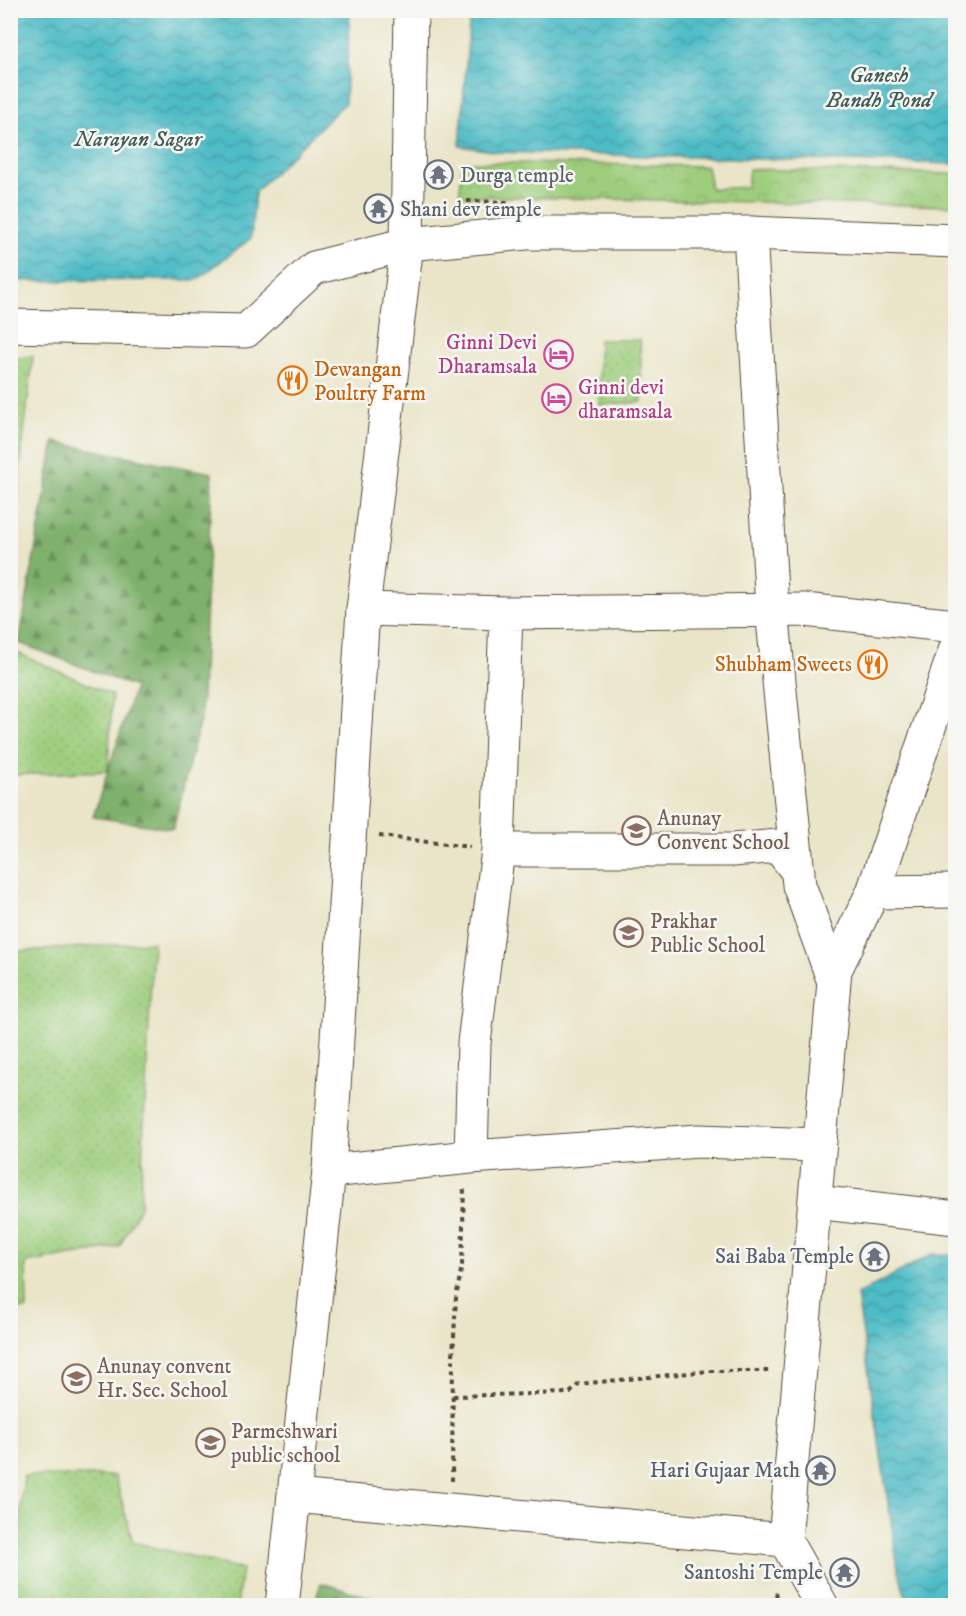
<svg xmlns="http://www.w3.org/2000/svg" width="966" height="1616" viewBox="0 0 966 1616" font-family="'IM FELL DW Pica',serif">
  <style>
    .grass { fill: url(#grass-dots); stroke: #6c7c4e; stroke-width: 1.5 }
    .forest { fill: url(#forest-firs); stroke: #5c6e45; stroke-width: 1.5 }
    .park { fill: url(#park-crowns); stroke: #6c7c4e; stroke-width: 1.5 }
    .water { fill: url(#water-waves); stroke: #447372; stroke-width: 1.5 }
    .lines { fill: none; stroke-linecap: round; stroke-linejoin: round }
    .minor-casing { stroke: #554638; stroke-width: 35 }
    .major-casing { stroke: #554638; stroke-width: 35 }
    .path { stroke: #554638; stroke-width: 4; stroke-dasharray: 4.5 4.5; stroke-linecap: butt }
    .minor { stroke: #fff; stroke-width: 33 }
    .major { stroke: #fff; stroke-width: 33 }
    .labels { text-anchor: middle; stroke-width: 5; stroke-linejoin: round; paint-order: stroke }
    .worship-label { font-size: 21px; fill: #5b616d; stroke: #f6f6f2; text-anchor: end }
    .hotel-label { font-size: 21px; fill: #b23c85; stroke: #f6f6f2; text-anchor: end }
    .food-label { font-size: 21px; fill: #c56008; stroke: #f6f6f2; text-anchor: start }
    .education-label { font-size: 21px; fill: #785e54; stroke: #f6f6f2; text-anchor: start }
    .water-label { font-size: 22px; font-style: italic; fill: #425d59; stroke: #f6f6f2 }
  </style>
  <defs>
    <pattern id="grass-dots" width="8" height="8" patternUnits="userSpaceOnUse" patternTransform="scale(1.5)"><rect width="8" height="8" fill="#9ece7d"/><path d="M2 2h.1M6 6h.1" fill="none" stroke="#89b16c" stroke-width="1.8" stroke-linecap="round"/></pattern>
    <pattern id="forest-firs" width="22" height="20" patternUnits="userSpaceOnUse" patternTransform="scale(1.5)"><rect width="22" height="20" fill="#7eb16c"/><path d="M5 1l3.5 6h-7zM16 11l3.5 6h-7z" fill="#689058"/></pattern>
    <pattern id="park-crowns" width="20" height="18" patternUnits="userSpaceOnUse" patternTransform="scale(1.5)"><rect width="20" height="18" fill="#9ece7d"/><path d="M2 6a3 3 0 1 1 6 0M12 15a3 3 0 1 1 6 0" fill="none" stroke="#89b16c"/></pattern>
    <pattern id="water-waves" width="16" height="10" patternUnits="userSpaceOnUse" patternTransform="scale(1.5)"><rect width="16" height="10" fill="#4ebcc6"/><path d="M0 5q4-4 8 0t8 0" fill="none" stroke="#4299a0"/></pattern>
  </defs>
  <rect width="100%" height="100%" fill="#f6f6f2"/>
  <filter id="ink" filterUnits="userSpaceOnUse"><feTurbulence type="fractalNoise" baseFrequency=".0167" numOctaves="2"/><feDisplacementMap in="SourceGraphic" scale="12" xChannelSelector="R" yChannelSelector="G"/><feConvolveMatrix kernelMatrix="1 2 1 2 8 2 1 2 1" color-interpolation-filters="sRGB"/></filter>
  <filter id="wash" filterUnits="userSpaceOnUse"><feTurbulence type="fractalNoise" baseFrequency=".008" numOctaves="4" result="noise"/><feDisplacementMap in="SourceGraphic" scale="24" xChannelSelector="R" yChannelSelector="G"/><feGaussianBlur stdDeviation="1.35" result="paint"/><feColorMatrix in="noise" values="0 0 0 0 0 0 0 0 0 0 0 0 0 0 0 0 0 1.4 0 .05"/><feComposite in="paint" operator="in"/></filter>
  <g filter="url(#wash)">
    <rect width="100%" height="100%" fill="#eae5c8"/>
    <path class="grass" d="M599,340H640L642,402L599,405Z
      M33,356L11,546V359Z
      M11,650L112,695L108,771L11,775Z
      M153,942L140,1207L119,1247L26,1263L27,1309L11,1310V952Z
      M24,1476H115L133,1542L242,1569L237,1605H12Z"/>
    <path class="forest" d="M54,442L212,473L201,716L173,829L93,817L135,687L19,643Z
      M321,1583L397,1605H314Z
      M468,1598L470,1605H409Z"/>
    <path class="park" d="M463,162L707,166L711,189L747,187L749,169L955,174V206L459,196Z"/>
    <path class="water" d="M10,11H350L345,103L255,192L251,238L197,280L11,281Z
      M470,11H955V164L498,152L460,146Z
      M932,1254L955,1255V1605H908L898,1569L857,1295Z"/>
  </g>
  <g filter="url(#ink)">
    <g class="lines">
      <defs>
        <path id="minor" d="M750,233L772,609L799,885L834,982
          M10,326L246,331L314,268L407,244
          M363,609L506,613L804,610L956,626
          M506,613L498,850H733L778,846L798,872
          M873,892L956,891
          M471,1157L699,1141L819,1145
          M329,1171L471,1157L474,1043L498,850
          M815,1202L956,1218
          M294,1496L785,1540
          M822,1606L785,1540L835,970L873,892L956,648"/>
        <path id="major" d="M407,244L411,10
          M282,1606L329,1171L363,609L407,244L526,233H750L956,241"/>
      </defs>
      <use href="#minor" class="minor-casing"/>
      <use href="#major" class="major-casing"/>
      <path class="path" d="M467,201L511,202
        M379,836L470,847
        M453,1396L570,1393L579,1384L709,1371H769
        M452,1481L453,1356L456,1298L462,1265L464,1186
        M775,1606L777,1591"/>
      <use href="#minor" class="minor"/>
      <use href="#major" class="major"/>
    </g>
  </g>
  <defs>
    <symbol id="temple-ring" viewBox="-11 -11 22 22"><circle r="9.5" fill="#f6f6f2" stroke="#6b7280" stroke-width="1.5"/><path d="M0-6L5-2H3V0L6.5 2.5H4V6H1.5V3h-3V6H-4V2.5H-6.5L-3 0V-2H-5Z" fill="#6b7280"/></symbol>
    <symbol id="hotel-ring" viewBox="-11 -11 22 22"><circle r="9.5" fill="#f6f6f2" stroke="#d1479c" stroke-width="1.5"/><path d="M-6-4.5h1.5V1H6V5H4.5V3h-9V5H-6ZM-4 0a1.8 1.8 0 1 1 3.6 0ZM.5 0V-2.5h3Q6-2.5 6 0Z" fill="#d1479c"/></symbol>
    <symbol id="restaurant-ring" viewBox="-11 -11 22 22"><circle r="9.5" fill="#f6f6f2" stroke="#e8710a" stroke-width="1.5"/><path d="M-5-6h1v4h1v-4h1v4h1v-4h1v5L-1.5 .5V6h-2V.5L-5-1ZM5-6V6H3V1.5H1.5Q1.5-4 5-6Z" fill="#e8710a"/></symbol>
    <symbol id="school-ring" viewBox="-11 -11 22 22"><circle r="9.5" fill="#f6f6f2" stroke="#8d6e63" stroke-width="1.5"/><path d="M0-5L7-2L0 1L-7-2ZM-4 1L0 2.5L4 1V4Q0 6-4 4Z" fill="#8d6e63"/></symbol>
  </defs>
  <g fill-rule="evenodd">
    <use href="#temple-ring" x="422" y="158" width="33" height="33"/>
    <use href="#temple-ring" x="362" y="192" width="33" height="33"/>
    <use href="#hotel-ring" x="542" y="338" width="33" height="33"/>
    <use href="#restaurant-ring" x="276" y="364" width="33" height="33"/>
    <use href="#hotel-ring" x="540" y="382" width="33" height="33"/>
    <use href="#restaurant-ring" x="856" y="648" width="33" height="33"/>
    <use href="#school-ring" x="620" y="814" width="33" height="33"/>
    <use href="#school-ring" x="612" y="916" width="33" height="33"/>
    <use href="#temple-ring" x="858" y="1240" width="33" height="33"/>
    <use href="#school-ring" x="60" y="1362" width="33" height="33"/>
    <use href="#school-ring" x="194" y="1426" width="33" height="33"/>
    <use href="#temple-ring" x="804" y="1454" width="33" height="33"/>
    <use href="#temple-ring" x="828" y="1556" width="33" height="33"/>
  </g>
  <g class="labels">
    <g class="worship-label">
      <text x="460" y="182" text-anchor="start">Durga temple</text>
      <text x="400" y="216" text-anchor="start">Shani dev temple</text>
      <text x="854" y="1263">Sai Baba Temple</text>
      <text x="800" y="1477">Hari Gujaar Math</text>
      <text x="823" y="1579">Santoshi Temple</text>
    </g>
    <g class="hotel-label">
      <text x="537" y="349">Ginni Devi<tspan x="537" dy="24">Dharamsala</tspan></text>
      <text x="578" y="394" text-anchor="start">Ginni devi<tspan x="578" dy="24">dharamsala</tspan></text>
    </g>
    <g class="food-label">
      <text x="314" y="376">Dewangan<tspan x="314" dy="24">Poultry Farm</tspan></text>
      <text x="852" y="671" text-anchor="end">Shubham Sweets</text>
    </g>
    <g class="education-label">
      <text x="657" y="825">Anunay<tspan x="657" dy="24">Convent School</tspan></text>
      <text x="650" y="928">Prakhar<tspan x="650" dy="24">Public School</tspan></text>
      <text x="97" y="1373">Anunay convent<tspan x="97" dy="24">Hr. Sec. School</tspan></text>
      <text x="231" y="1438">Parmeshwari<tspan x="231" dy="24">public school</tspan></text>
    </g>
    <g class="water-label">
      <text x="879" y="82">Ganesh<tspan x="879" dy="25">Bandh Pond</tspan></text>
      <text x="138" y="146">Narayan Sagar</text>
    </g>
  </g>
  <rect width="966" height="1616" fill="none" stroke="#f6f6f2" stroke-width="36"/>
</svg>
